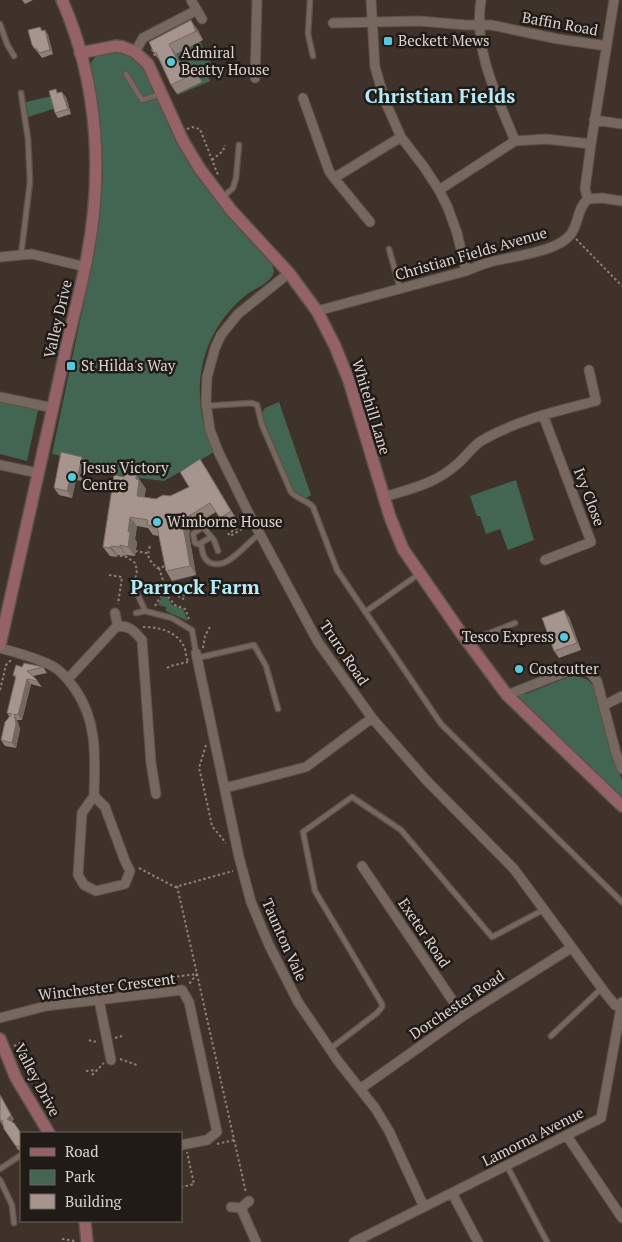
<svg xmlns="http://www.w3.org/2000/svg" width="622" height="1242" viewBox="0 0 622 1242" font-family="'PT Serif',serif">
  <style>
    .green { fill: #436653 }
    .lines { fill: none; stroke-linecap: round; stroke-linejoin: round }
    .lane-casing { stroke: #5d514b; stroke-width: 7 }
    .street-casing { stroke: #5d514b; stroke-width: 11 }
    .secondary-casing { stroke: #5d514b; stroke-width: 14 }
    .path { stroke: #8c817b; stroke-width: 2; stroke-dasharray: 2.5 2.5; stroke-linecap: butt }
    .lane { stroke: #76675f; stroke-width: 4.5 }
    .street { stroke: #76675f; stroke-width: 9 }
    .secondary { stroke: #956367; stroke-width: 11 }
    .wall { fill: #8f807a }
    .shaded-wall { fill: #746863 }
    .building { fill: #a6958e; stroke: #746863 }
    .poi-dot { fill: #55cadf; stroke: #211b18; stroke-width: 2 }
    .labels { text-anchor: middle; stroke-width: 5; stroke-linejoin: round; paint-order: stroke }
    .street-label { font-size: 15px; fill: #dcd3cf; stroke: #211b18 }
    .poi-label { font-size: 15px; fill: #dcd3cf; stroke: #211b18; text-anchor: start }
    .district-label { font-size: 20px; font-weight: bold; fill: #b3ecf7; stroke: #211b18 }
  </style>
  <rect width="100%" height="100%" fill="#3f322b"/>
  <path class="green" d="M200,41L212,66L209,78L210,81L178,95L177,94L202,82L187,76L176,54Z
    M111,51C121,52 131,55 138,62C156,82 162,111 174,134C200,183 233,225 272,264L274,271C272,283 255,288 246,295C197,335 188,397 214,452L164,481L100,473L102,465L52,454L89,278L99,219L103,174L100,123L90,66C93,55 100,54 111,51Z
    M52,96L56,108L28,117L26,102Z
    M0,402L38,410L27,461L0,454Z
    M279,402L311,495L304,499L292,491L262,423L261,414L265,408Z
    M516,480L534,540L508,550L500,529L486,534L480,516H477L470,496Z
    M164,592L172,605L183,609L188,621L166,611V607L158,605Z
    M571,676L581,677L588,680L593,685L597,696L602,708V718L614,760L622,780V799L518,697L520,693L526,694Z"/>
  <g class="lines">
    <defs>
      <path id="lane" d="M310,0L308,34L313,56
        M0,24L7,44L14,56
        M126,74L142,100L161,94
        M223,197L233,188L236,178L239,145
        M389,249L400,288
        M21,255L30,182L28,139L21,93
        M206,406L251,403L257,405L262,425L291,492C297,499 307,500 313,507L337,570L441,724L622,902
        M211,537L201,543C202,551 203,560 211,563C229,570 246,542 260,534
        M201,545L195,543L193,534L203,527L214,540L218,551
        M135,588L145,611L172,618L192,630L196,653
        M365,612L419,574
        M136,613L145,611
        M469,641L515,623
        M197,658L254,645L266,666L278,709
        M551,1036L602,988
        M330,1049L377,1013L382,1007V1004L315,891L303,832L352,797L401,830L492,937L543,910
        M507,1166L547,1242
        M0,1169L21,1155
        M0,1180L12,1205L14,1223"/>
      <path id="street" d="M191,0L202,19
        M371,0L375,67L385,101L401,137L424,167L439,190L448,208L457,233L466,271
        M481,0C473,50 497,96 515,141
        M333,23L419,21L466,25H491L558,39L607,46
        M135,52L143,38L197,10
        M255,78L257,0
        M303,98L329,171L334,178L401,137
        M594,120L622,124
        M334,178L370,222
        M439,190L515,141L546,139L591,144
        M588,199L585,189L591,144L614,0
        M588,199L602,198L622,201
        M0,257L32,254L86,267
        M289,273L238,314L221,335L215,348L207,377L206,403L210,430L218,451L247,510L318,642L372,718L427,781L514,869L606,994L615,1005L620,1007
        M317,311L466,271C473,268 480,265 487,263C510,256 557,253 571,234C579,223 577,208 588,199
        M0,397L53,408
        M543,415L591,542L545,560
        M0,465L38,473
        M384,497C410,489 435,484 456,465C465,458 472,447 481,441C517,420 557,411 596,401L589,370
        M115,613L118,627
        M0,648C18,653 38,658 54,667C63,672 69,681 75,689C98,722 95,758 94,796L105,807L125,861L130,871L125,884L96,891L84,885L78,875L82,813L94,796
        M196,653L239,857L251,902L269,945L298,1002L338,1061L375,1108L389,1131L424,1207
        M68,679L116,627C129,624 135,632 142,640L151,763L156,794
        M507,695L568,671L588,670L597,681L616,753L622,769
        M605,705L622,696
        M225,788L306,767L372,718
        M362,866L463,1016
        M99,1000L111,1060
        M0,1018L46,1006L182,990L189,1002L217,1132L207,1140L181,1145
        M360,1089L463,1016L571,948
        M567,1136L622,1218
        M452,1193L478,1242
        M231,1207L241,1208L249,1201
        M241,1208L256,1242
        M354,1242L601,1118L622,1002"/>
      <path id="secondary" d="M80,53L116,46L123,47L135,52L148,64L183,141L200,169L231,210L289,273L317,311L335,346L349,381L390,517L403,549L461,633L507,695L622,806
        M0,645C20,553 41,462 61,371C68,336 78,302 85,267C104,178 99,84 62,0
        M0,1039L16,1078L49,1133
        M85,1221L87,1242"/>
    </defs>
    <use href="#lane" class="lane-casing"/>
    <use href="#street" class="street-casing"/>
    <use href="#secondary" class="secondary-casing"/>
    <path class="path" d="M152,49L155,56
      M187,129L192,127L200,129L218,175
      M212,160L223,151L225,145
      M576,239L622,286
      M231,532L244,524
      M228,533L230,536L246,527
      M150,546C146,557 149,560 157,568L167,566
      M135,551L147,553
      M115,555L127,557L135,563L137,570L135,580
      M159,568L169,598L175,605L185,609L189,619
      M109,575L122,577L118,604
      M165,588L183,599L185,596L172,585L174,584L188,592L196,580L195,576
      M155,606L165,589
      M143,627C159,627 178,631 185,649C186,653 186,657 188,661
      M203,648L205,636L211,625
      M167,668L170,666L188,662
      M0,690L6,665L11,660
      M206,745L199,768L203,784L212,826L226,843
      M139,868L175,887L233,871
      M177,886L197,974L189,984
      M39,998L55,992L197,974L246,1193
      M115,1038L122,1036
      M89,1040L93,1042L97,1041
      M14,1046L22,1042
      M120,1059L137,1065
      M86,1071L97,1070
      M92,1075L104,1063
      M217,1144L234,1140
      M181,1186L182,1187L194,1184L187,1152
      M62,1239L76,1241"/>
    <use href="#lane" class="lane"/>
    <use href="#street" class="street"/>
    <use href="#secondary" class="secondary"/>
  </g>
  <path class="wall" d="M22,0H33L25,4Z
    M45,30L48,35L53,54L42,58L35,49L43,31Z
    M198,30L203,40L176,54L182,66L190,62L202,82L177,94L171,85L159,60L154,53L149,42Z
    M59,93L66,97L71,114L58,118L55,113Z
    M82,457L87,464L83,481L76,480L72,498L59,495L54,488Z
    M206,468L237,520L226,527L216,512L190,528L189,535L196,575L172,581L166,571L159,536L153,535L148,528L137,526L135,539L137,542L135,556L126,555V556L117,555V557L110,556L103,547L143,483L142,485L146,489L144,497L156,499L170,496L189,487Z
    M569,617L581,650L559,658L554,651Z
    M22,667H43L47,673L33,676L42,687L31,684L22,720H17L20,729L16,748L5,746L1,740L9,716L7,713L16,679L13,675Z
    M14,1119L12,1122L21,1133V1151L18,1150L15,1145L0,1121Z"/>
  <path class="shaded-wall" d="M191,20L198,30L203,40L196,31Z
    M45,30L48,35L53,54L50,50Z
    M169,44L176,54L187,76L181,67Z
    M190,62L202,82L195,73Z
    M62,92L66,97L71,114L68,109Z
    M82,457L87,464L83,481L78,475Z
    M200,459L206,468L237,520L231,511Z
    M71,473L76,480L72,498L67,491Z
    M136,474L146,489L143,505L137,496L136,479Z
    M130,517L137,526L135,539L137,542L135,556L128,547V532Z
    M184,519L190,528L189,535L196,575L190,566L183,526Z
    M120,545L126,555V556L120,547Z
    M111,546L117,555V557L110,548Z
    M564,610L569,617L581,650L577,643Z
    M27,679L31,684L22,720L18,715Z
    M14,714L17,720L20,729L16,748L12,743Z
    M0,1094L14,1119L10,1124L7,1119Z"/>
  <path class="building" d="M191,20L196,31L169,44L181,67L190,62L195,73L171,85L156,52L154,53L149,42Z
    M40,27L42,31L45,30L50,50L39,53L37,49H35L32,45L28,30Z
    M56,89L57,93L62,92L68,109L55,113L49,91Z
    M61,452L82,457L78,475L71,473L67,491L54,488Z
    M200,459L231,511L220,518L210,503L184,519L183,526L190,566L166,571L157,527L147,525L148,520L130,517L128,532H130L128,547L120,545V547L111,546L110,548L103,547L114,475L124,477L125,472L136,474V479L139,480L137,496L156,499L163,495L170,496L189,487L180,472Z
    M564,610L577,643L554,651L542,618Z
    M24,663L43,667L27,671L38,681L27,679L18,715L14,714L16,724L12,743L1,740L5,722L12,714L7,713L16,676L13,675L16,665L22,667Z
    M0,1095L11,1115L7,1119L14,1123L21,1133V1148L15,1145L4,1129L2,1120L0,1121Z"/>
  <g class="poi-dot">
    <rect x="383" y="36" width="10" height="10" rx="2.5"/>
    <circle cx="171" cy="62" r="5"/>
    <rect x="66" y="361" width="10" height="10" rx="2.5"/>
    <circle cx="72" cy="477" r="5"/>
    <circle cx="157" cy="522" r="5"/>
    <circle cx="564" cy="637" r="5"/>
    <circle cx="519" cy="669" r="5"/>
  </g>
  <g class="labels">
    <g class="street-label">
      <text transform="translate(560 24) rotate(10)" y="5">Baffin Road</text>
      <text transform="translate(471 254) rotate(-16)" y="5">Christian Fields Avenue</text>
      <text transform="translate(58 319) rotate(-77)" y="5">Valley Drive</text>
      <text transform="translate(371 407) rotate(73)" y="5">Whitehill Lane</text>
      <text transform="translate(589 497) rotate(69)" y="5">Ivy Close</text>
      <text transform="translate(344 653) rotate(56)" y="5">Truro Road</text>
      <text transform="translate(424 933) rotate(56)" y="5">Exeter Road</text>
      <text transform="translate(284 940) rotate(66)" y="5">Taunton Vale</text>
      <text transform="translate(107 987) rotate(-7)" y="5">Winchester Crescent</text>
      <text transform="translate(457 1005) rotate(-34)" y="5">Dorchester Road</text>
      <text transform="translate(37 1080) rotate(62)" y="5">Valley Drive</text>
      <text transform="translate(533 1137) rotate(-27)" y="5">Lamorna Avenue</text>
    </g>
    <g class="poi-label">
      <text x="398" y="46">Beckett Mews</text>
      <text x="181" y="58">Admiral<tspan x="181" dy="17">Beatty House</tspan></text>
      <text x="81" y="371">St Hilda's Way</text>
      <text x="82" y="473">Jesus Victory<tspan x="82" dy="17">Centre</tspan></text>
      <text x="167" y="527">Wimborne House</text>
      <text x="554" y="642" text-anchor="end">Tesco Express</text>
      <text x="529" y="674">Costcutter</text>
    </g>
    <g class="district-label">
      <text x="440" y="103">Christian Fields</text>
      <text x="195" y="594">Parrock Farm</text>
    </g>
  </g>
  <rect x="20" y="1132" width="162" height="90" fill="#211b18" stroke="#6c6561"/>
  <rect x="30" y="1148" width="25" height="8" fill="#956367" stroke="#6c6561"/>
  <text x="65" y="1157" font-size="15" fill="#dcd3cf">Road</text>
  <rect x="30" y="1170" width="25" height="15" fill="#436653" stroke="#6c6561"/>
  <text x="65" y="1182" font-size="15" fill="#dcd3cf">Park</text>
  <rect x="30" y="1194" width="25" height="15" fill="#a6958e" stroke="#6c6561"/>
  <text x="65" y="1207" font-size="15" fill="#dcd3cf">Building</text>
</svg>
